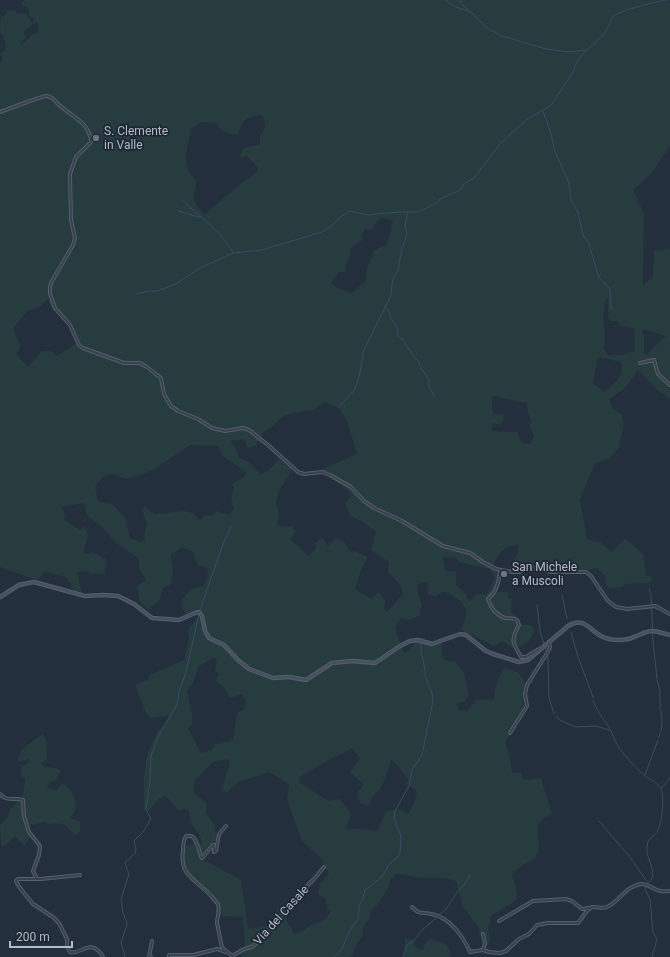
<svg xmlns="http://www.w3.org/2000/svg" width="670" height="957" viewBox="0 0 670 957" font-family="Roboto,sans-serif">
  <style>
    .green { fill: #263c3f; fill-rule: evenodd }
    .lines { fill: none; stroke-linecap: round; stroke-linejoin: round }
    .stream { stroke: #394c67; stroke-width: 1 }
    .minor-casing { stroke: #565f6c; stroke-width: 4 }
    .secondary-casing { stroke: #565f6c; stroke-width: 4.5 }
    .minor { stroke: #38414e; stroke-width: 2 }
    .secondary { stroke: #465061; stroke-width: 2.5 }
    .worship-dot { fill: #6b7280; stroke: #1d2633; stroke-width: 1.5 }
    .labels { text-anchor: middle; stroke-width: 3.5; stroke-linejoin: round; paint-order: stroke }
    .poi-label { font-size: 12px; fill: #b4bcc9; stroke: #1d2633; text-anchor: start }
    .street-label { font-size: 12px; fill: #b4bcc9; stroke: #1d2633 }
  </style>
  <rect width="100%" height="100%" fill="#242f3e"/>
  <path class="green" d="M24,0H670V146L650,175L633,190L644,214L643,285L653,277L654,251L670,248V399L655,388L638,370L625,388L609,399L612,408L621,414L624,425L619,447L611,458L595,463L580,500L587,539L601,543L612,552L625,538L643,554L646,575L652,577L650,583L626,584L621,587L609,588L605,583L606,577L597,568L590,570L562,569L550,562L547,563L548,570L531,567L518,571L509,570L518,553L517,550L519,545C504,545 499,553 493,565L498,574L496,588L498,592H508L509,599H512L511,612L520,620L522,625H531L535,630L529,641L515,649L502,641L494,646L461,630C463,625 467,616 466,611C464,601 451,593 442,592L437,596L428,595L427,582L419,583L417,591L422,605L419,616L408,620L401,618L395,629L404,653L410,650L415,642C420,641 423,644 428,645C433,646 437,644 442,642V656L445,660L456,662L464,673L469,695L465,701L457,703L458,710L467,711L477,700L494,699L496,685L504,668L518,672L525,682L523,699L524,710L505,742L510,759L512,773H521L524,780L541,778L552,815L545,817L538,825L539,850L535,858L517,869L512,876L516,888L517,899L511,904L492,915L488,928L491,940L487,945H483L478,926L463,907L456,881L445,878H418L397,873L390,880L389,886L378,904L371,911L369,919L364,925L362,936L356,945L353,954L350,957H243L239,951L245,946L243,917L219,916L217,904L208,892L187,873L181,861L183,846L202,843L200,835L191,823L188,809L178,810L166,796L158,799L149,811L144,810V777L148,752L158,731L164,725L169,716L151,718L146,713L135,685L148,680L150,675L184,660L189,640L188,630L198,616L197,610L185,614L181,601L191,589L203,586L207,580L208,568L198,565L193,552L182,547L171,555L173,573L171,584L163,588L159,601L148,610L139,600L137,586L146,580L139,568V559L115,542L107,532L87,515L84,503L62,507L66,517L63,519L80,530L84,526L88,535L83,553L90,554L92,552L107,560L104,574H92L86,571L77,572L82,593L75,592L66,577L45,572L37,580L0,567V64L3,57L0,55V52L2,53L6,48L4,37L0,32L1,17L7,14L6,11L15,10L17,13L26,14L33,24L23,32L26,37L19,45L20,46L33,34L38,33V24L36,21L35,24L33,23L34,19L29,16V8L21,4ZM262,115C266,125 267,128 260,135V144L244,148L239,157L241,158L247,156L258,168L257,172L238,186L204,215L193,199L197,181C179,166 188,148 191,129L202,122L216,123L223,132L238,135C244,117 244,118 262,115ZM382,217L393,221L390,236L385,247L382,246L373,252C373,257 371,259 369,264C366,270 366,276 365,283L361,284L353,293C345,291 337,289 331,283L339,272H345C346,263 350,257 351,248L362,240L361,236L365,229L372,230L376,222ZM48,299L52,309L68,325L76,343L57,356L51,351H42L28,367L16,354L21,346L13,329L27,311L39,307ZM606,299H608V317L610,321H618L621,326L634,328L635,351L621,355H608L604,349L605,334L603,317ZM643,329L666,336L646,355L644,354V336L642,331ZM599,357L621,362C625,377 614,383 604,392L593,383L595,371ZM495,396L516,401L527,403L528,412L532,422L529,425L534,437L530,444L523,443L520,439L517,432L491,431L493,423L500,425L504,419L503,414L500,415L494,414L492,409V397ZM325,402L340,409L348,424L357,454L323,469V474L347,489L351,496L345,503L350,516L362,521L376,532L371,550L389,562L388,572L401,586L403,594L387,612L384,608L385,600L379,592L371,599L355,589L361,570L367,559V557L355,551L351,552L348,549L345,543L336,538L328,546L322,538L315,543L316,548L309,556L290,539L296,531L292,526L285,527L277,525L279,512L276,503L280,488L283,485L292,469L279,459L269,470L261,474L247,461L239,458L236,449L230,441L244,439L248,448L256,445L263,433L273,426L282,417L292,413L314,410ZM190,445L218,446L223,456L246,472L244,477L232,484L234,488L231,496L234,508L229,515L216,511L213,515L205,516L199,520L193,513L183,511L157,514L151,512L145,506L142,510L147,524L144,536L145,540L141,542L130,538L125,518L112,504L98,501L95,487L102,477L112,474L128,479L153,470ZM443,557L455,558L461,563L490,569L495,578L486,595L476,594L469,602L465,593L456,585V571H445ZM214,657L217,661L215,671L219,674L215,680L224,687L230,698L242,694L246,702L243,710L237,713L233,739L228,742L215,744L212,750L201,753L188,728L192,724V715L187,691L193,683L199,666ZM352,748L360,758L350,772L364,785L357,793L360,803L367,806L371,802L372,797C384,789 387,774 391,760L394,762L408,779L406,784L415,789L417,792L414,804L408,814C397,808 397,807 385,813L377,831L364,829H346L351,815L347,808L340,799L328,801L299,782L300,777L328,760L344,753ZM228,759L230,762L222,788L226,793L239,782L269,772L289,784L287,800L302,841L321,858L329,874L320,883L318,894L320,896L326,898L327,906L330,912C324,922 324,920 315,923C306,926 307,932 294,933C291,926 285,920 283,914L286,909L283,906L278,908L269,928L266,926L248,929L241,880L202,859L203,854L216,840L215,825L206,813V803L194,793L195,780L213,762Z
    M43,734L47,743V759L41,764L44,767H49L61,770L56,781L50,782L47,788L57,790L62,783C74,791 82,806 70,818L80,822V832L75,835L65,825L58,823L49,824L42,822L35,825L25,824L28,831L31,836L24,846L15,836L5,846H1L0,825L8,817L10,809C23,799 24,795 25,779L22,777L21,768L29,762V759L21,761H17L22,749Z
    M405,939L413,940L415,947L423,950L425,944L430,939L446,944L451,953L449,957H404Z"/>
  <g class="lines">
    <path class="stream" d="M445,0L456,7L471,12L487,28L502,36L546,49L568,52L587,50
      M461,0V3L470,12
      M543,111L551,134L554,149L569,183L571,200L578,213L583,235L589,244L597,272L600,279L610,289L611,310
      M182,200L220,234L233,252
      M179,211L191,215L200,217
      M136,294L150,291H157L176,284L202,267L233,253L262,250L322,232L330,227L343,215L350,211L367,215L399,212H419L437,203L440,199L456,192L460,190L464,184L474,178L499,145L527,119L545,109L552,104L573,72C577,53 595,46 606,31C609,26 611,19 615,15C622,10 656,2 666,0
      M385,307C389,310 389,314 391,318C395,325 399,328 398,336L403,340L412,354L418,361L423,371L429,380V386L434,396
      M340,406L349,395L354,391L359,377L364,350L391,295L392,284L394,277L398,270L402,248L407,234L405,226L408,212
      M649,589L651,594L653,641L657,679
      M562,595L567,619
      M537,605L540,631L548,657L549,698L554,714
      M200,610L223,544L231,526
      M571,632L578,657L593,697
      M657,680L660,691V709
      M593,700C596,711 604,719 610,729C614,737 617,747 623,753C629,761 637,768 644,775C649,779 660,784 662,791C664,799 662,823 658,830C653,838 646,838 647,850C647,861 660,876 647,884L645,889L650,899L653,932L657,939L652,957
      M661,711L662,723L661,731
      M556,716L558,719L575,727L596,726L609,730
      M659,737L660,733
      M645,775L658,740
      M662,788L670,778
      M599,821L629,856L648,883
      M125,957L121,943L127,924L126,920L123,913L121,899L129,874L125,863L135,853L136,849L134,841L143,832L151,819L146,809L150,781L151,756L159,735L177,705L179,692L186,672L199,614
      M334,957L342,949L350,930L358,919L359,913V905L363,899L365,890L382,877L390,863L398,857L400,853L401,836L394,819L395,811L409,786L412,770L422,755L433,701L432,693L425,676V670L421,651V643
      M403,957L407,945L414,941L420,932L447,908L457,892L464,885L470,875"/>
    <defs>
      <path id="minor" d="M0,112C6,110 44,95 47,96C51,97 55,100 57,103C65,111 78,118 84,125C88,130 91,136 91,142L76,157L70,174L71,220L75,238L73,245L51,283L50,287V294L55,308L70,325L79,345L83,348L124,363H140L147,367L161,378L164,394L171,406L178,411L198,419L212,428L225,431L243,428L249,430L268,445L298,472L304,474L322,472L330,475L351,487L364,501L374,508L402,521L443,546L470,553L483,562L496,569L512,572H519L532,568L552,572H586L591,576L608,601L616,607L627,609L655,606L670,614
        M640,363L654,360L658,374L670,385
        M500,570C499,582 497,591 488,599C490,607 496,615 505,618C510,619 513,617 517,620L519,625C510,641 513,643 521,657H526L539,649
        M510,733L527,706L525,694L527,685L549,650L550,647L549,642
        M0,794C6,802 16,797 23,800L24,816L29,832L40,846L39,855L33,871L37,879
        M226,826L219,834L216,851L214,852V845H213L202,858L201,857L198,846L194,838L191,836H186C183,841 183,846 183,851C179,877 198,880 212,897C213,899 217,902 218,904C220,910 217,917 217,923C218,926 221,945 222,947C224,951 230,953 233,957
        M80,875L41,879H18L16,881L20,888L33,904L53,917L59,923L67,939V947L70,952C80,956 91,936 103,957
        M412,907C420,915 422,912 432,914C450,918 463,936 470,952L483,950L489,952L500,953L506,951L519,939L529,934L537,925L548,923H578L587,911L592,907
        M499,921L533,901L566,899L572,901L582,909C586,909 590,907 594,907C598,907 603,909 607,907C619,902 625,887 640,884C650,883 655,894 670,891
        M483,950L485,944L483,934
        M232,956L244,949L252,947L263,937L299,894L314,879L324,867
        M151,957H149L152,941
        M169,957V955H193L217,949L226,952"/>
      <path id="secondary" d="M0,597L19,585L34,582L85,596L103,595L118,596L134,604L152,618L179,620L195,613L199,612L202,616L205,631L209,638L224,645L238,660L249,669L273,678L289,677L306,680L332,663L352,661L375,663L400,646L410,641L418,640L432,644L460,634L466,635L486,651L493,654L519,662L528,660L568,626C585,615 590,632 603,637C612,641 626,641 634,637C640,635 646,631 652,631C658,631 664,634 670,635"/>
    </defs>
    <use href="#minor" class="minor-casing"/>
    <use href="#secondary" class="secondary-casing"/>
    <use href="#minor" class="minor"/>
    <use href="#secondary" class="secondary"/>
  </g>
  <g class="worship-dot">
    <circle cx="96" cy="138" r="4"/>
    <circle cx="504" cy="574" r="4"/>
  </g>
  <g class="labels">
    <g class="poi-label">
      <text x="104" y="135">S. Clemente<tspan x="104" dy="14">in Valle</tspan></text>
      <text x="512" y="571">San Michele<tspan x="512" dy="14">a Muscoli</tspan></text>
    </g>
    <g class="street-label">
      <text transform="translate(281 915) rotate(-48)" y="4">Via del Casale</text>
    </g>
  </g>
  <path d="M10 941v6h62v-6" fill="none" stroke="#b4bcc9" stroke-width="2"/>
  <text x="16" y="941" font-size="12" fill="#b4bcc9" stroke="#1d2633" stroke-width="3" paint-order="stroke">200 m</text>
</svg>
